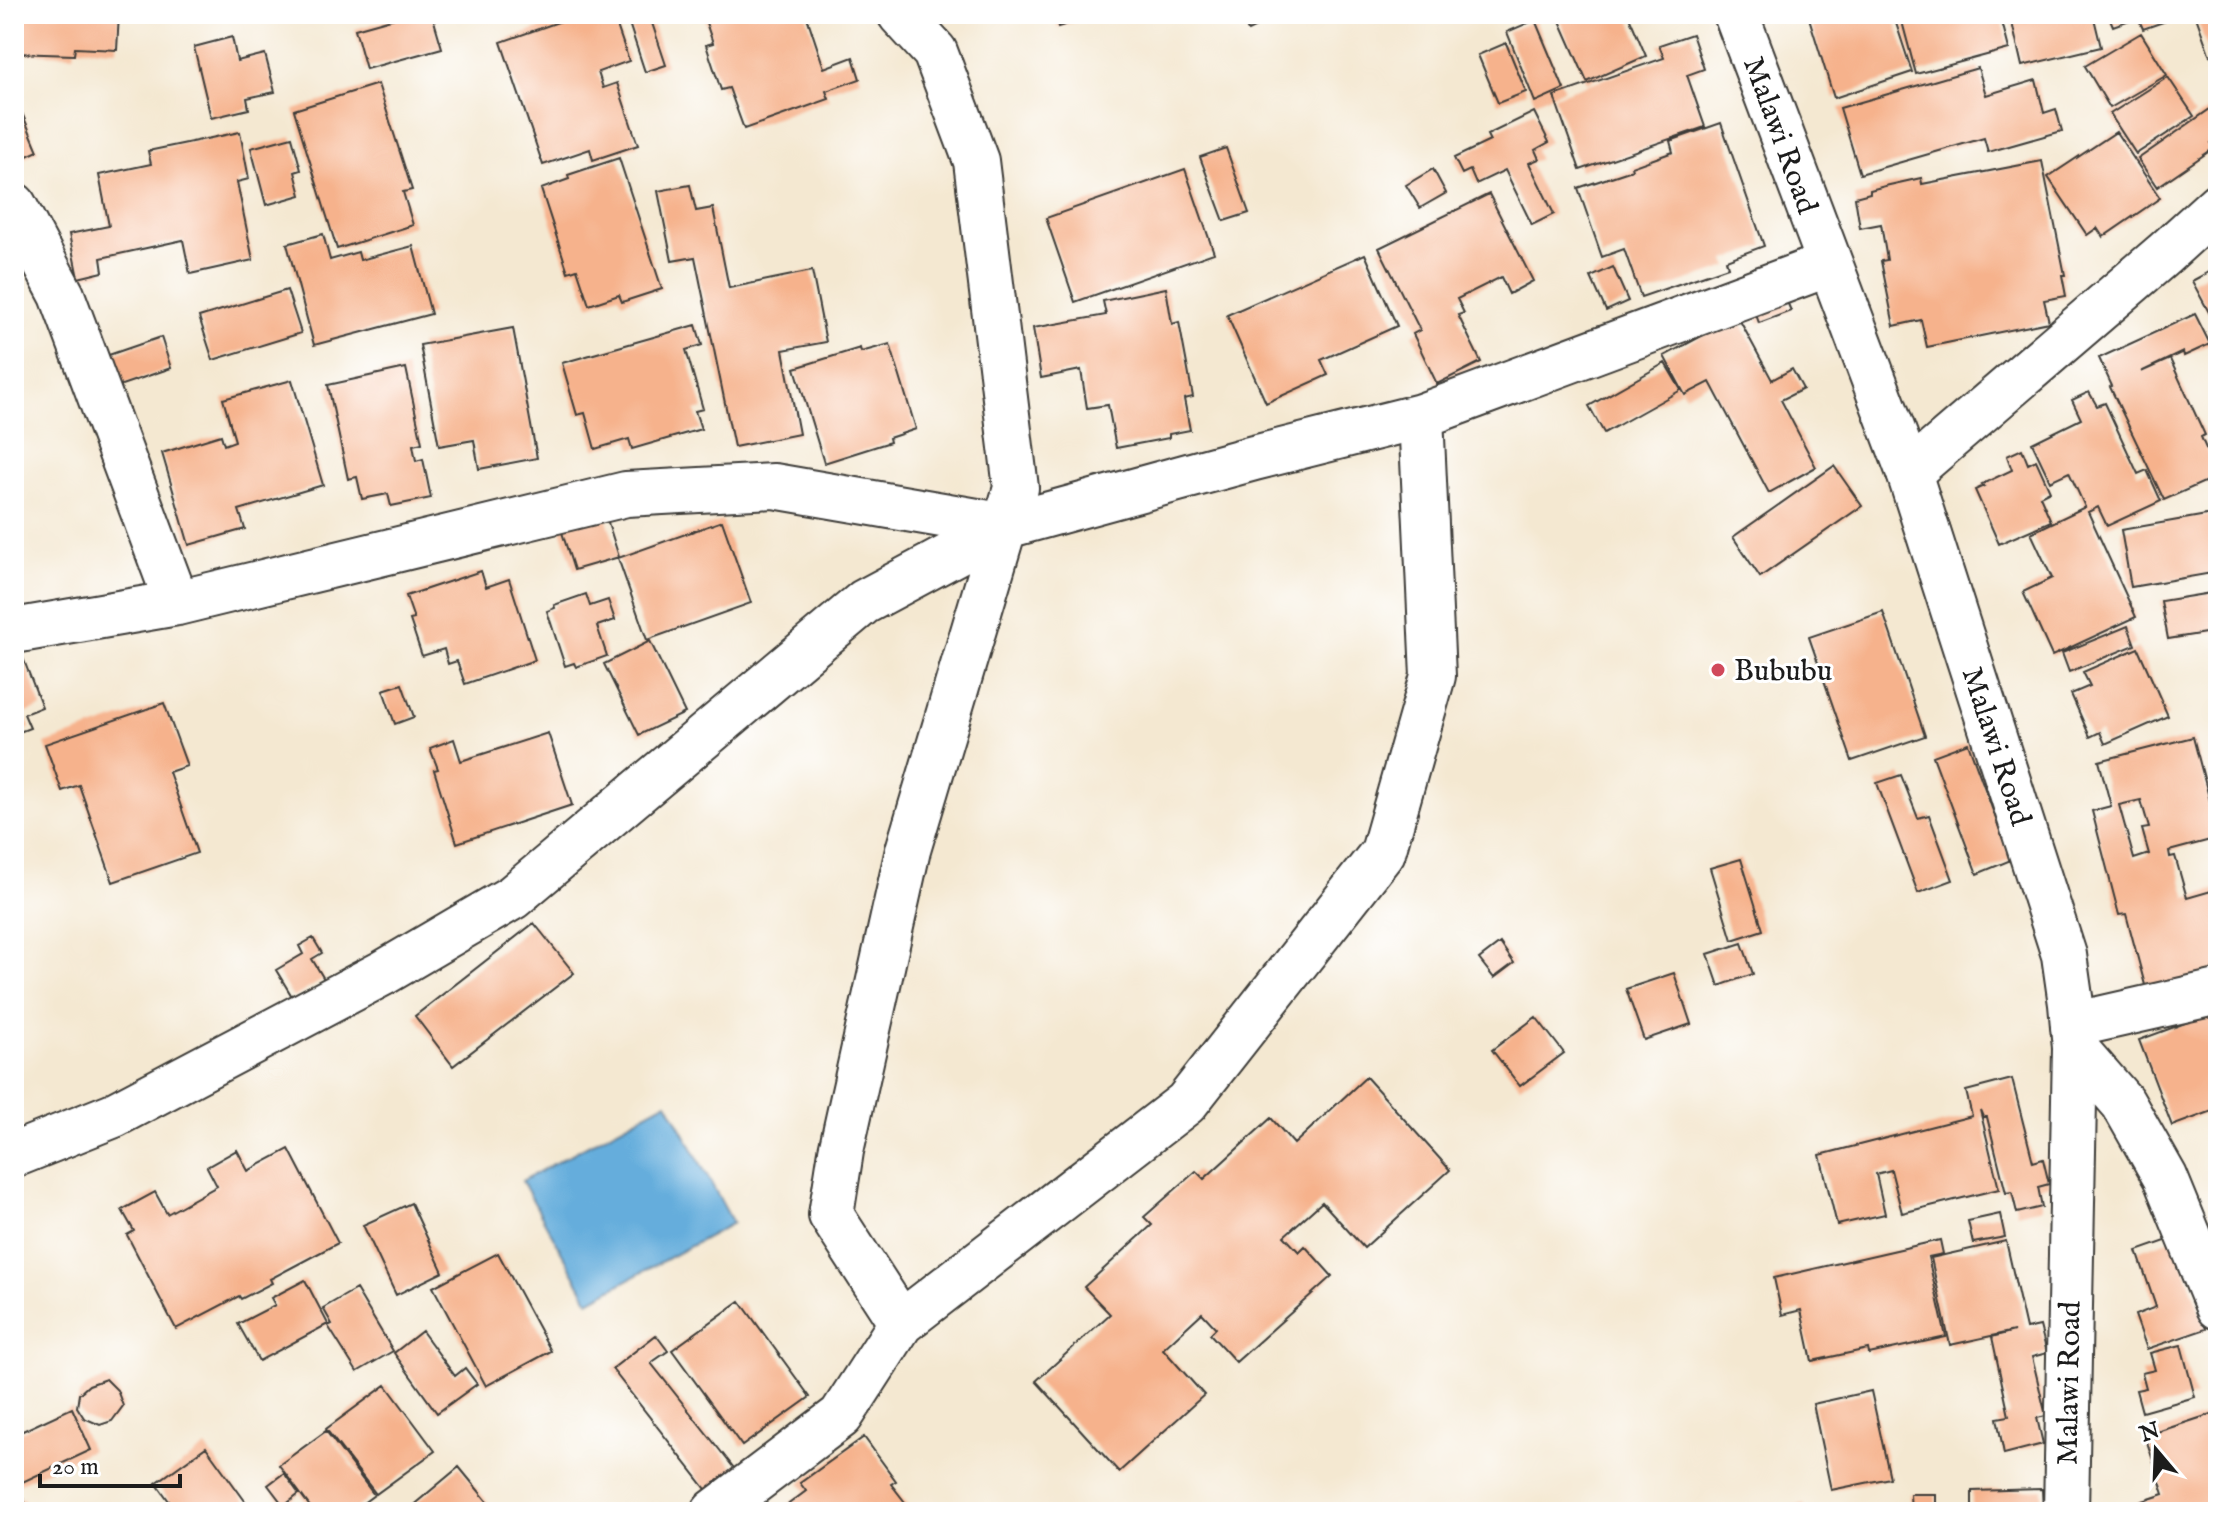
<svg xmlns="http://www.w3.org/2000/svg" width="2232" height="1526" viewBox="0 0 2232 1526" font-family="'IM FELL English',serif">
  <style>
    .water { fill: #65addc; stroke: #40647c; stroke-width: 2 }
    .building { fill: #f6b28c; fill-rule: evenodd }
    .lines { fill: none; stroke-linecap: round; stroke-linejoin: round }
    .street-casing { stroke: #3c3b37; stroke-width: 48 }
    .secondary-casing { stroke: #3c3b37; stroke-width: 48 }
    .primary-casing { stroke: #3c3b37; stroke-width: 48 }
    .street { stroke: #fff; stroke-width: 44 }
    .secondary { stroke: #fff; stroke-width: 44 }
    .primary { stroke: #fff; stroke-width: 44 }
    .poi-dot { fill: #d1495b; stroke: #fff; stroke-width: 3 }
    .labels { text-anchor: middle; stroke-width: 6; stroke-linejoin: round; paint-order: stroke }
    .street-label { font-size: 30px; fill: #1c1c1c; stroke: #fff }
    .poi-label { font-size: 30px; fill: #1c1c1c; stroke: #fff; text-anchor: start }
  </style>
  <rect width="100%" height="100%" fill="#fff"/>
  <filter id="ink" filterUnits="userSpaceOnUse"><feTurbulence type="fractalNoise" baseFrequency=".0125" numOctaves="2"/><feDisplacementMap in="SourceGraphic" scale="16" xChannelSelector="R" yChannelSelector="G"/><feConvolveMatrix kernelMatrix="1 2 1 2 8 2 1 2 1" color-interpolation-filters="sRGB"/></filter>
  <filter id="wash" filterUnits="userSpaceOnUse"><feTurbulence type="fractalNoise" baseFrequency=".006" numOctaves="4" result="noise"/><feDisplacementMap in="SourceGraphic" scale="32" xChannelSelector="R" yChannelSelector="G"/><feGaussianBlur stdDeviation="1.8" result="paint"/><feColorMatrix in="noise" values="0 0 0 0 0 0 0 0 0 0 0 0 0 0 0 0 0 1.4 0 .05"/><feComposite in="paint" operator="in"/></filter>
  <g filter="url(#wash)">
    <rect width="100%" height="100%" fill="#f4e8d1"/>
    <path class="water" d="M667,1102L733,1223L589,1301L522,1181Z"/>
    <g id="blocks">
      <path class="building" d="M14,14H119L117,50L75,48L74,55L14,53Z
        M409,14H432L442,48L366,69L355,29Z
        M581,14H613L629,61L598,72L603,88L617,83L638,145L593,160L590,149L543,165L501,42Z
        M626,14H649L666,65L645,72Z
        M703,14H806L824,68L853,57L860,79L826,91L829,99L744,129L729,88L721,90L706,45L713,43Z
        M1054,14H1097V15L1058,27Z
        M1240,14H1284L1248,31Z
        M1557,14H1628L1646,56L1587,82Z
        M1822,14H1893L1912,72L1834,98L1809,18Z
        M1900,14H2000L2009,49L1916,74Z
        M2010,14H2093L2101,47L2022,66Z
        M2108,14H2186L2143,29L2138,17L2113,26Z
        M2195,14H2218V53L2210,56Z
        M1535,20L1564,89L1535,102L1507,32Z
        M2141,33L2167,75L2110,108L2085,66Z
        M1692,34L1704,69L1687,75L1705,127L1580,170L1554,96L1664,58L1659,45Z
        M232,37L237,61L265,54L275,92L247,98L249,109L211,118L194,47Z
        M1506,43L1526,92L1498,103L1478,55Z
        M1978,68L1986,95L2036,80L2044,113L2056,109L2062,131L1988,152L1984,138L1860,174L1840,108Z
        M2168,77L2194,116L2136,154L2110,114Z
        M378,84L412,190L403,192L413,225L337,249L294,110Z
        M14,94L38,151L14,162Z
        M2210,109L2218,122V138L2211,143L2214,148L2157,187L2138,159Z
        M1534,112L1549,142L1535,150L1539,159L1529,163L1554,214L1532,225L1505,170L1476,184L1470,170L1462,174L1454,158L1490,141L1487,135Z
        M1721,123L1764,246L1726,260L1728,267L1641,297L1624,249L1602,257L1578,188L1632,170L1631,167L1673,152L1670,141Z
        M240,132L249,179L237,182L253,260L190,274L183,240L101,258L103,272L78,278L69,234L109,226L99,175L151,164L148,151Z
        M2116,132L2160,198L2103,237L2097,228L2087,235L2048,177Z
        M292,137L301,170L295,172L301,195L266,205L251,148Z
        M1226,148L1249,213L1224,221L1200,157Z
        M619,158L662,289L622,302L619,295L589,305L577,269L568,272L541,189L569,179L568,175Z
        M2042,161L2065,275H2062L2066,296L2044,300L2049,322L1927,347L1921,320L1894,326L1881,261L1887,260L1881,224L1860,228L1855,197L1870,193V190L1885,186L1921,178L1922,184Z
        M1185,169L1214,253L1075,302L1046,218Z
        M1433,169L1446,193L1420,208L1406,185Z
        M690,185L696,211L713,208L729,288L812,271L826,342L783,350L799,434L734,447L695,257L672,261L658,191Z
        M1489,194L1533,281L1509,294L1501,277L1457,299L1464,313L1458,315L1481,362L1437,384L1413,334L1420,330L1379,248Z
        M323,234L330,260L358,252L360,260L413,246L431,314L314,345L287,244Z
        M1365,254L1397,326L1321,360L1328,375L1266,403L1227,315Z
        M1613,267L1628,301L1606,311L1591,277Z
        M2218,267V329L2192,281Z
        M1166,288L1172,324L1179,322L1193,397L1184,399L1190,430L1169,434V438L1116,448L1108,405L1087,408L1081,370L1041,378L1033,328L1106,315L1103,301Z
        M287,290L301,333L213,360L199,317Z
        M1783,292L1791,311L1759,323L1752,303Z
        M2195,314L2210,344L2184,356L2183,352L2141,372L2170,359L2205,435L2201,437L2218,476L2164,500L2110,387L2112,386L2099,358Z
        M1739,319L1772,380L1792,369L1803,389L1781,400L1816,467L1769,493L1710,382L1685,395L1664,356L1728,322Z
        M696,325L702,345L686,350L703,409L695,411L701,429L632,449L629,439L595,449L585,413L577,415L562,363Z
        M513,328L537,458L479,469L474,440L439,446L420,345Z
        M161,337L171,368L113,388L103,357Z
        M890,344L916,429L889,438L890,442L824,463L795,368L860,348L861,352Z
        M1665,363L1681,390L1604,433L1589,406Z
        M406,368L422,443L413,445L416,461L423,459L431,498L391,506L388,494L362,499L357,477L348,479L328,385Z
        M292,380L323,485L239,510L245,529L189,545L162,453L221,435L224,445L235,441L223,399Z
        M2089,392L2097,406L2105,403L2138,474L2147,470L2161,501L2107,526L2098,507L2088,512L2136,617L2052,656L2023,592L2052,578L2031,533L2085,507L2069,472L2050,481L2032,443L2081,419L2072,400Z
        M2022,449L2028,464L2036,460L2050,491L2040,496L2051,521L1999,544L1975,490L1984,486L1982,484L2012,470L2007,456Z
        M1834,466L1862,506L1760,577L1733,537Z
        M605,513L619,557L574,570L560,526Z
        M2218,513V572L2131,587L2121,530Z
        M722,521L751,603L647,640L618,558Z
        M481,571L486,587L509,579L535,660L465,684L457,661L448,664L444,649L422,656L410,620L414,619L406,596Z
        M2211,593L2218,631L2168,639L2161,601Z
        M586,594L590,606L608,600L615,620L597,626L607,656L576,667L574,663L565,666L547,611L555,608L554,605Z
        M1883,612L1925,736L1852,761L1809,637Z
        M2128,626L2135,645L2069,672L2062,653Z
        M650,641L685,713L639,735L604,664Z
        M18,645L42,707L24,714L30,728L14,734V646Z
        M2138,648L2168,716L2105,744L2100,732L2090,737L2071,694L2090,686L2083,672Z
        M402,684L414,717L395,724L383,690Z
        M164,703L187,766L169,772L197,853L113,882L79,785L62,791L45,744Z
        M548,733L572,805L457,843L434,770L438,769L430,748L454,739L461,761Z
        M2193,737L2218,831V838L2169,851L2170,857L2175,856L2187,898L2218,889V981L2149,1000L2126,914L2119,915L2092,811L2111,806L2099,761ZM2141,800L2149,828L2142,829L2149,854L2134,859L2119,805Z
        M1968,743L2011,860L1977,874L1933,756Z
        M1901,775L1918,818L1929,815L1953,880L1918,893L1877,783Z
        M1741,859L1763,930L1732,940L1710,868Z
        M534,923L574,973L453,1066L415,1016Z
        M313,938L322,953L312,959L324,979L293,998L276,970L303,954L299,946Z
        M1500,943L1514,963L1494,978L1479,959Z
        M1742,943L1753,974L1719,986L1708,954Z
        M1674,973L1691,1024L1644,1040L1626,989Z
        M2218,1011V1109L2172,1126L2139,1040Z
        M1536,1017L1564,1053L1520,1086L1492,1050Z
        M1366,1077L1450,1170L1364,1248L1322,1202L1284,1236L1299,1252L1305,1246L1332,1276L1236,1362L1210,1334L1216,1328L1202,1313L1163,1349L1204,1395L1119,1472L1036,1381L1110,1314L1084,1287L1152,1225L1144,1217L1196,1171L1204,1179L1271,1118L1294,1144Z
        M2012,1079L2033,1162L2043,1159L2049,1184L2038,1187L2042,1207L2017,1213L2012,1192L2006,1193L1987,1117H1983L1980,1110L1999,1189L1902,1213L1891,1170L1876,1174L1885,1214L1837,1225L1820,1155L1972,1116L1966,1091Z
        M289,1149L338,1243L270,1279L272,1283L241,1299L239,1296L176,1329L127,1235L134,1231L122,1210L155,1192L167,1214L217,1186L207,1167L237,1150L248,1171Z
        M411,1203L443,1272L396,1295L363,1225Z
        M2000,1214L2005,1237L1973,1243L1968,1221Z
        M2174,1238L2206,1329L2147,1349L2135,1315L2156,1307L2137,1251Z
        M1940,1240L1943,1254L1928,1257L1946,1337L1869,1354L1868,1349L1812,1361L1801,1310L1782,1315L1774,1278Z
        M2006,1241L2026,1329L2040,1326L2047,1353L2032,1357L2046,1416L2037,1418L2043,1444L2004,1454L1997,1418L2009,1416L1992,1337L2014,1331L1950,1345L1931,1258Z
        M498,1253L551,1351L486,1386L433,1287Z
        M305,1280L328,1324L259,1361L238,1324L275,1305L271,1298Z
        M356,1289L393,1351L357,1372L328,1326L332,1324L323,1308Z
        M740,1301L810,1397L742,1446L672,1350Z
        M422,1331L455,1376L465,1368L477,1384L437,1413L394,1353Z
        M656,1335L668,1351L651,1363L741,1477L713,1498L612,1369Z
        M2181,1345L2195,1397L2142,1412L2136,1390L2146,1388L2142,1373L2155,1370L2150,1353Z
        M106,1379L117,1390L123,1406L112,1421L100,1425L84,1418L77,1407L79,1394L89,1385Z
        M386,1385L435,1451L376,1494L326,1429Z
        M1871,1391L1890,1478L1831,1490L1813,1404Z
        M72,1408L91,1450L14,1486V1435Z
        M2218,1412V1512H2140L2137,1503L2164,1494L2145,1436Z
        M326,1431L374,1495L351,1512H314L279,1465Z
        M864,1437L896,1481L891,1484L908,1506L900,1512H778L806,1491L800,1483Z
        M206,1447L253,1512H177L156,1483Z
        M459,1467L496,1512H405Z
        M284,1473L299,1494L284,1506L268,1485Z
        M2042,1489L2043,1512H1972V1491Z
        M1910,1494H1936V1512H1911Z
        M23,1498L29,1512H14V1502Z
        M1804,1504L1805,1512H1760V1509Z
        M1863,1507L1864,1512H1833V1510Z"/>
    </g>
  </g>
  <g filter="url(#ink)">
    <use href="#blocks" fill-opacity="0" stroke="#3c3b37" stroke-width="2"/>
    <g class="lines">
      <defs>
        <path id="street" d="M900,14L935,52L976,161L1016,488L908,850L841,1151L831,1215L901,1323
          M14,205L62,295L177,603
          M14,631L177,603L626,494L774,486L1006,526
          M2073,1025L2218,992
          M2075,1048L2123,1103L2165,1177L2218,1307
          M14,1155L114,1115L385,972L513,897L864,602L1006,526L1254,458L1421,416L1829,264
          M714,1512L841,1416L901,1323L1186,1103L1383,852L1433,676L1421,416"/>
        <path id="secondary" d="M1909,473L2164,254L2218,205"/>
        <path id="primary" d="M1736,14L1909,473L2064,955L2071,1004L2075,1048L2066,1512"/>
      </defs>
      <use href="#street" class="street-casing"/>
      <use href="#secondary" class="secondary-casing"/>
      <use href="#primary" class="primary-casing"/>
      <use href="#street" class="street"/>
      <use href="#secondary" class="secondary"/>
      <use href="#primary" class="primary"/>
    </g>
  </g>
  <circle class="poi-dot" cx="1718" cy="670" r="8"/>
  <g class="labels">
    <g class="street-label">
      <text transform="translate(1781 135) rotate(70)" y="10">Malawi Road</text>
      <text transform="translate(1997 746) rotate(72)" y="10">Malawi Road</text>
      <text transform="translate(2068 1383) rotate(-89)" y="10">Malawi Road</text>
    </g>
    <g class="poi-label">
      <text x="1734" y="680">Bububu</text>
    </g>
  </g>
  <rect width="2232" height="1526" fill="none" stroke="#fff" stroke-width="48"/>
  <g transform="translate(2156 1450) rotate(341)" stroke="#ffffff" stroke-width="6" paint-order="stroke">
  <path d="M0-6L14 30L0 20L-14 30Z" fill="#1c1c1c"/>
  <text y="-12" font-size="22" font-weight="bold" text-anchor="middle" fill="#1c1c1c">N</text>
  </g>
  <path d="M40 1474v12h140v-12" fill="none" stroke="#1c1c1c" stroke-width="4"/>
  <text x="52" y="1474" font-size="24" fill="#1c1c1c" stroke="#ffffff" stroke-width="6" paint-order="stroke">20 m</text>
</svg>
